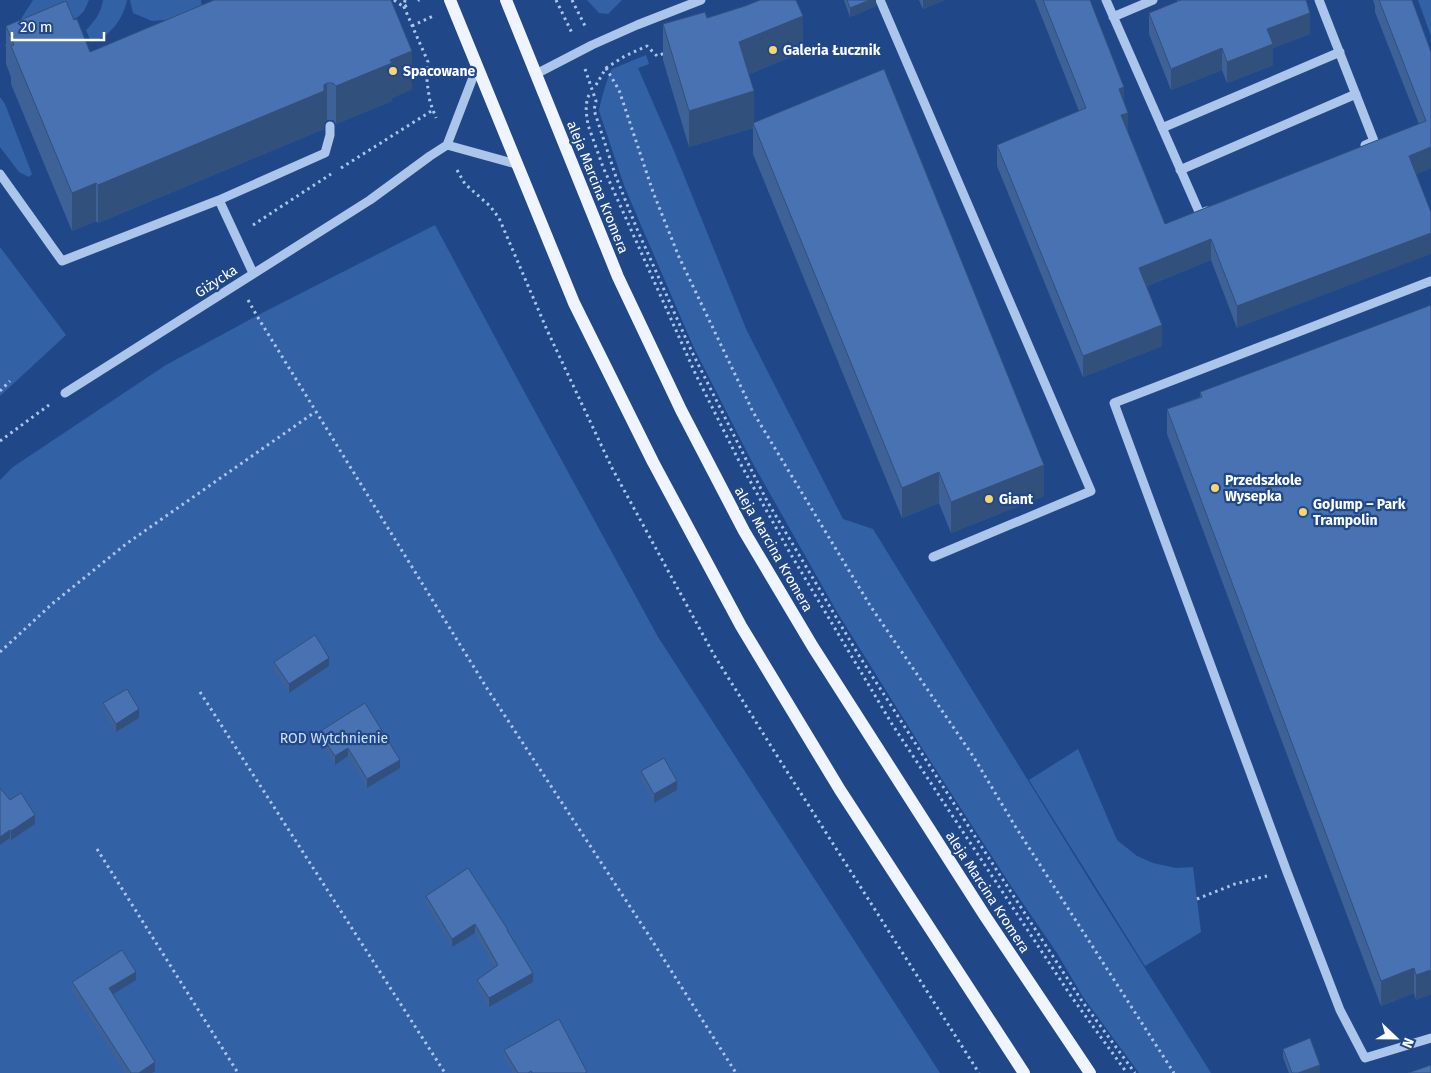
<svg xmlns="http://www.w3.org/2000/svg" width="1431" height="1073" viewBox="0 0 1431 1073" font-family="'Fira Sans',sans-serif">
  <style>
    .green { fill: #3361a6 }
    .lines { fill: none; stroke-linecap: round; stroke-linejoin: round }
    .path { stroke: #abc5eb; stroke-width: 3; stroke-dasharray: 2.5 4; stroke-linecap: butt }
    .minor { stroke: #abc5eb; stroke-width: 9 }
    .major { stroke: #eff4fe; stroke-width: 12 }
    .wall { fill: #3e6298 }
    .shaded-wall { fill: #32507c }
    .building { fill: #4872b1; stroke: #32507c }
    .poi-dot { fill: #f8d66b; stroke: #204889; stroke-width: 2 }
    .labels { text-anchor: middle; stroke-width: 4.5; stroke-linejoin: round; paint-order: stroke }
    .poi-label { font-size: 14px; font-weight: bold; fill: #fff; stroke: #204889; text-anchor: start }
    .street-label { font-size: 14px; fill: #fff; stroke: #204889 }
    .park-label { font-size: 14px; fill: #cfe0f8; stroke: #204889 }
  </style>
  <rect width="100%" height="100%" fill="#204889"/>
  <path class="green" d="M33,0H89L84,11L78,17L8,47L5,46L7,41Z
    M103,0H127C124,17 110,38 91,42L86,30C95,21 101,13 103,0Z
    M130,0H201L202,8L177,19L152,21L133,13Z
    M587,0H622L608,14L599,13Z
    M1418,0H1431V36Z
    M646,55L649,64L638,68L674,151L747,331L843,519L873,529L1090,881L1211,1073H1139L1083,997L1057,953L1011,886L920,745L837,612L751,460L694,348L625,188L599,111C600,103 608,75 612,69Z
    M0,97L5,104L32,174L29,177L19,172L0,147Z
    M435,225L519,382L658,637L940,1073H0V480L13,467L166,365L264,312Z
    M0,247L66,335L0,396Z
    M1078,749L1117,840L1137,856L1153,863L1176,868L1193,867L1201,932L1145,966L1029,780Z"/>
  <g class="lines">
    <path class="path" d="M394,0L404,7L409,4
      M405,0L404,7L428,62L427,82L430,102L436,118
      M556,0L572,33
      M572,0L585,26
      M418,1L419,0
      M412,26L433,16
      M606,68L619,90L653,192L679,257L753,412L871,607L973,756L1015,826L1174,1073
      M585,69L596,101L594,110L616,177L637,229L691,350L767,501L858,654L994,866L1082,1001L1135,1073
      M596,85L606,68L625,56L647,46L657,56L665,53
      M589,95L587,99L586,111L588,125L603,167L696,375L739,461L790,553L892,724L1071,996L1127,1073
      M341,168L433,110
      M457,170L465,184L490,206L499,218L547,330L612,468L714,655L781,762L979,1073
      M253,225L331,174
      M248,300L257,316L488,690L646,931L736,1073
      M0,391L10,381
      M0,441L49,405
      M0,652L52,604L126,544L315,412
      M200,692L445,1073
      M97,849L238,1073
      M1197,899L1235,884L1267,876"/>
    <path class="minor" d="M880,0L1091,491L933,557
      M1106,0L1200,214L1207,211
      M1319,0L1374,141L1365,145
      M1113,17L1153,0
      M536,74L592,45L637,25L701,0
      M1162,128L1340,52
      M447,145L516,164
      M1180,170L1356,94
      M0,174L62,261L219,200L325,153L330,135V126
      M219,200L253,273
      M1431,281L1114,403L1287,872L1340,1010L1365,1058L1431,1038
      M65,393L370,200L430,156L447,145L477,67"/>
    <path class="major" d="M450,0L574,303L653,462L741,626L840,790L1024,1073
      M506,0L618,277L681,410L744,531L813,647L985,916L1090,1073"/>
  </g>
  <path class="wall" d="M844,0H876V6L850,17Z
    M919,0H945L923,9Z
    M1035,0H1090L1124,103L1128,134L1165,224L1419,124L1375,12V6L1373,0H1412L1431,52V168L1416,174L1237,328L1211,260L1147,286L1162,346L1083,377L997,166V145L1079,111Z
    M1177,0H1306L1310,34L1273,48V65L1227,83L1222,70L1171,90L1149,34V13L1177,2Z
    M707,18L803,52L749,74L754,122L1044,496L951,533L939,503L902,518L753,154V128L689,147L663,60V24Z
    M74,20L90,52L412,89L392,98V101L336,124L333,120H327L324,123V129L98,223L96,221L72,231L11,84V77L6,64V26Z
    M1431,305V994L1416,1000L1414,993L1381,1006L1167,434V409L1200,397V392Z
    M274,662L329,666L289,693L274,671Z
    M103,703L139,718L116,732L103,711Z
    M319,732L400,768L367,788L348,756L335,765L319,740Z
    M641,771L677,790L654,803L641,779Z
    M426,896L508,932L533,982L489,1007L477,988V980L494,967L475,933L452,947L426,904Z
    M136,980L112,995L155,1071L152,1073H125L72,991V982Z
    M1283,1049L1320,1073H1289L1283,1057Z
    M504,1050L587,1073H513L504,1059Z"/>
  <path class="shaded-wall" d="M870,0H876V6L850,17V8Z
    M923,0H945L923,9Z
    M1310,13V34L1273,48V65L1227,83V62L1267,29Z
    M803,16V52L739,78V42Z
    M1222,48V70L1171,90V69Z
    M412,51V89L392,98V101L336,124V86L390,60Z
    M327,83V120L324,123V129L98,223V185L324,85Z
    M1124,87V108L1119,89Z
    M754,91V127L753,123V128L689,147V111Z
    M1128,113V134L1121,115Z
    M1431,147V168L1409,178V156Z
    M96,183V221L72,231V193Z
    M1431,233V254L1237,328V306Z
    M1211,239V260L1139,289V268Z
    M1162,325V346L1083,377V356Z
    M1044,465V496L951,533V502Z
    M939,472V503L902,518V488Z
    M329,658V666L289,693V684Z
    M139,709V718L116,732V724Z
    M348,748V756L335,765V756Z
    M400,760V768L367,788V779Z
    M677,781V790L654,803V794Z
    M35,815V824L11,840V831Z
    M10,830V838L0,845V837Z
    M475,924V933L452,947V939Z
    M1414,968V993L1381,1006V981Z
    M1431,970V994L1416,1000V975Z
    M136,972V980L109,997V988Z
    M533,973V982L489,1007V998Z
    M155,1062V1071L152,1073H139Z
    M1320,1065V1073H1298Z"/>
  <path class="building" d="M214,0H391L412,51L390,60L392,63L336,86L333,83H327L324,85V91L98,185L96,183L72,193L11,46L14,45L6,26L66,1L74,20L77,19L90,52Z
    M760,0H796L803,16L739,42L754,91L689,111L663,24L705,12L707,18L745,6Z
    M847,0H870L850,8Z
    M1043,0H1090L1124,87L1119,89L1128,113L1121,115L1165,224L1426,121L1379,0H1412L1431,52V147L1409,156L1431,212V233L1237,306L1211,239L1139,268L1162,325L1083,356L997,145L1086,108Z
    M1181,0H1306L1310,13L1267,29L1273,44L1227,62L1222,48L1171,69L1149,13Z
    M884,69L1044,465L951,502L939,472L902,488L753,123Z
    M1431,305V970L1416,975L1414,968L1381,981L1167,409L1202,397L1200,392Z
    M315,635L329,658L289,684L274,662Z
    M127,689L139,709L116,724L103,703Z
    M365,703L400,760L367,779L348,748L335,756L319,732Z
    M664,758L677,781L654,794L641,771Z
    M0,788L10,800L21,793L35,815L11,831L10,830L0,837Z
    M468,868L508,930H507L533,973L489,998L477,980L498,965L475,924L452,939L426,896Z
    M122,950L136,972L109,988L155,1062L139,1073H131L72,982Z
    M559,1019L587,1072L585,1073H532L531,1071L528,1073H518L504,1050Z
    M1310,1038L1320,1065L1298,1073H1292L1283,1049Z
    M1431,1065V1073H1408Z"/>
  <g class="poi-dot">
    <circle cx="773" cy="50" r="5"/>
    <circle cx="393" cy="71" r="5"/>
    <circle cx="1215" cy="488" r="5"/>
    <circle cx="989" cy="499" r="5"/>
    <circle cx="1303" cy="512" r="5"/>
  </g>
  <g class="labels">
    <g class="poi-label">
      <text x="783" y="55">Galeria Łucznik</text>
      <text x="403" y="76">Spacowane</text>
      <text x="1225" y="485">Przedszkole<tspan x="1225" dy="16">Wysepka</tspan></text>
      <text x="999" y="504">Giant</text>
      <text x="1313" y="509">GoJump – Park<tspan x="1313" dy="16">Trampolin</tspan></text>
    </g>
    <g class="street-label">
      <text transform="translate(598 187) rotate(68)" y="5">aleja Marcina Kromera</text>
      <text transform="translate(216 281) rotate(-33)" y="5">Giżycka</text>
      <text transform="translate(774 549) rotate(60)" y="5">aleja Marcina Kromera</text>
      <text transform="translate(988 892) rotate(57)" y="5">aleja Marcina Kromera</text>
    </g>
    <g class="park-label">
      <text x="334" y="743">ROD Wytchnienie</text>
    </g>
  </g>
  <g transform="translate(1396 1038) rotate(112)" stroke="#204889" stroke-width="4" paint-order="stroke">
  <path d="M0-4L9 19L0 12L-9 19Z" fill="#ffffff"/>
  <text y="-8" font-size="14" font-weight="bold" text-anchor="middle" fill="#ffffff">N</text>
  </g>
  <path d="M12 32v8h92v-8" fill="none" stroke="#ffffff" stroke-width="2.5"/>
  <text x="20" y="32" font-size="15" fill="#ffffff" stroke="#204889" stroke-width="4" paint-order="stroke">20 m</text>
</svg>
